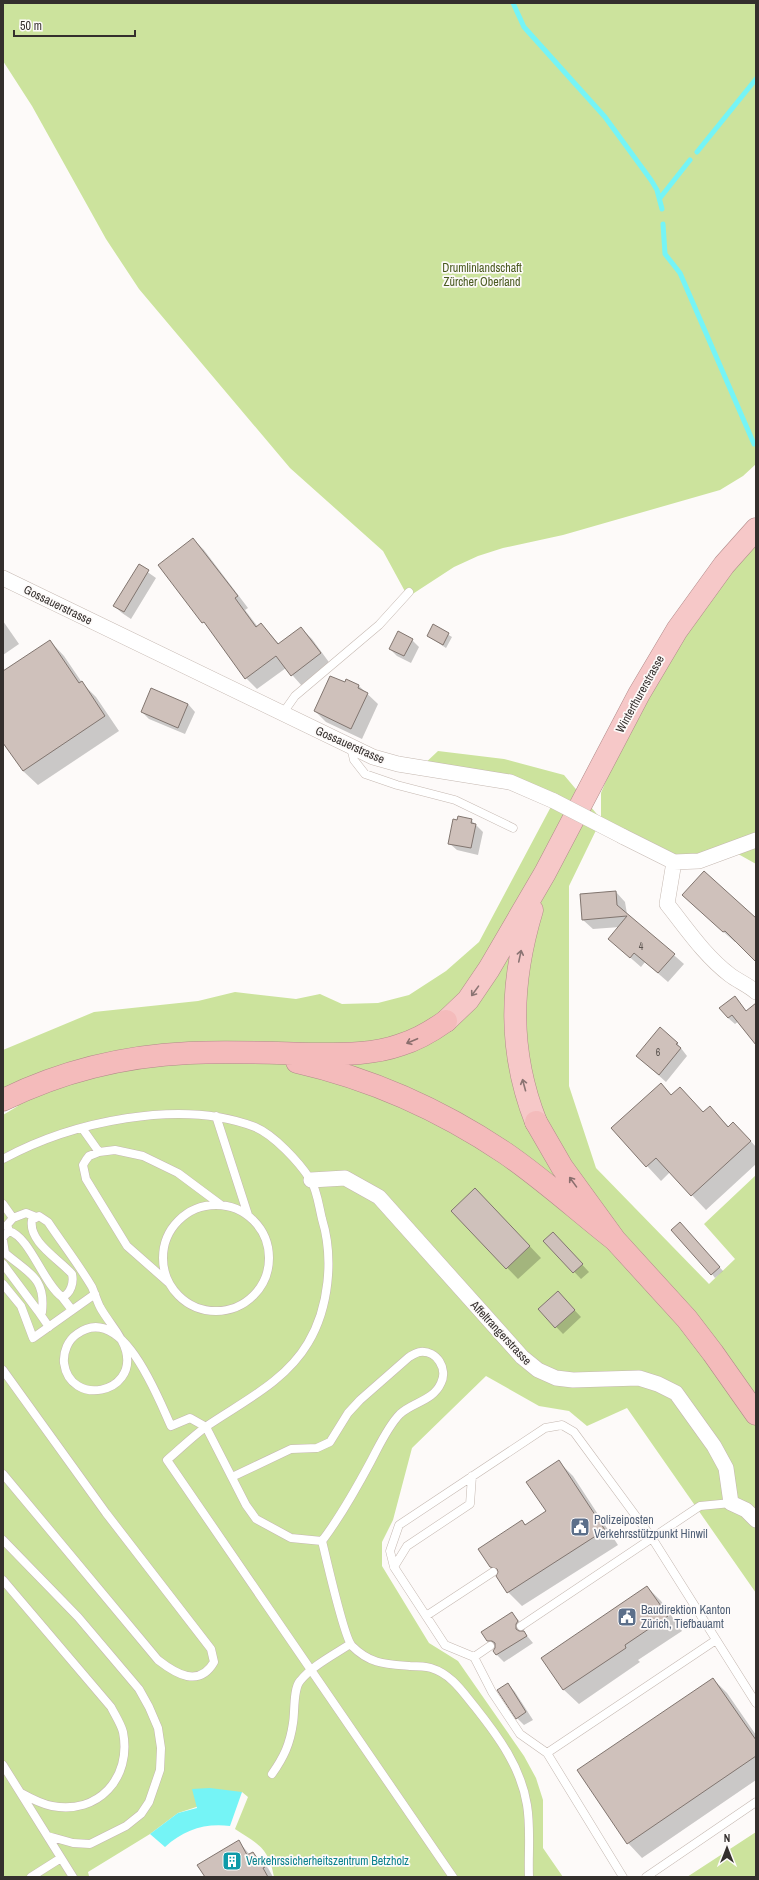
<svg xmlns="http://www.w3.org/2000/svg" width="759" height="1880" viewBox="0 0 759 1880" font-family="'Archivo Narrow',sans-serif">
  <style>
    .green { fill: #cce39d }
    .water { fill: #75f4f6 }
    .shadow { fill: #0003 }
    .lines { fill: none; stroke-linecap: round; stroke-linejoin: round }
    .stream { stroke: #75f4f6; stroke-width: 5 }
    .building { fill: #cfc1bb; stroke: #81756f }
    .service-casing { stroke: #c5b8b1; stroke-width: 9 }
    .minor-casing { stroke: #c5b8b1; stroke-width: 16 }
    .trunk-casing { stroke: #b18a89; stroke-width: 23 }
    .motorway-casing { stroke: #b18a89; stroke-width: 23 }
    .service { stroke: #fff; stroke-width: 8 }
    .minor { stroke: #fff; stroke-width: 15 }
    .trunk { stroke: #f6c8c8; stroke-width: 22 }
    .motorway { stroke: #f4bbbb; stroke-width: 22 }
    .minor-bridge-casing { stroke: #c5b8b1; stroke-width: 16; stroke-linecap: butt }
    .minor-bridge { stroke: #fff; stroke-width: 15 }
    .oneway { stroke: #8b7473 }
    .oneway2 { stroke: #8a6e6d }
    .labels { text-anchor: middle; stroke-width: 3.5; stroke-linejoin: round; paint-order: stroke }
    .number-label { font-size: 10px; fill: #5b5450 }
    .park-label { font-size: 12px; fill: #4a5b20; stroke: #fdfaf9 }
    .street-label { font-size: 12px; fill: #342f2d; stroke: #fdfaf9 }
    .service-label { font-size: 12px; fill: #4e5e75; stroke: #fdfaf9; text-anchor: start }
    .culture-label { font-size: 12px; fill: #0d838f; stroke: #fdfaf9; text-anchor: start }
  </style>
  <rect width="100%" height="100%" fill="#fdfaf9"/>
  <path class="green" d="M3,3H756V464L743,476L720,490L563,535L503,548L478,556L454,567L408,597L383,551L290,468L139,289L106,239L32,106L3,61Z
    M756,529V864L731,850L674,862L601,820L569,886V1086L596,1168L709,1284L735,1259L704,1224L756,1175V1593L627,1408L587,1426L569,1411L539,1406L486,1376L412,1448L393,1520L382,1542V1566L429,1643L458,1661L524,1756L536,1778L543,1800V1848L563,1877H274C269,1848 258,1844 235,1829L248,1797L242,1792L178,1813L150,1834L88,1872L89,1876L88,1877H3V1115L18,1106L3,1107V1050L94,1012L198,1001L235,992L296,999L320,994L342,1004L378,1003L409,995L446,971L479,942L554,801L510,782L420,768L438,751L504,759L564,775L601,819V793L652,671Z
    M756,1832V1877H687Z"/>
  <path class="water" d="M210,1788L242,1792L230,1826C204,1823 184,1830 165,1847L150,1834L178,1813L197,1808L192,1789Z"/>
  <path class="shadow" d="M193,539L204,550L248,608L245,610L258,627L261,624L279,644L301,628L312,639L331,665L302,686L286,668L257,689L246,678L211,630L159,565Z
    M139,566L156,578L131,619L122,613L114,606Z
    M3,621L19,644L3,655Z
    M434,626L452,637L446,648L428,636Z
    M412,640L419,647L411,663L397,656L390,649Z
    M50,641L64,656L83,684L96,697L119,731L38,785L23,771L3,741V673Z
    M345,683L359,686L378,704L362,739L326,722L315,711Z
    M188,704L195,712L185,734L149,719L142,712Z
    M471,820L483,832L478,855L457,850L449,843Z
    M704,872L756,961L736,941L735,942L694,906Z
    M616,892L625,902L627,914L684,964L668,982L645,962L641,967L609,939L620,927L593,929L583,920Z
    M735,997L747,1012L756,1005V1043L739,1021L735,1024L728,1018Z
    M677,1043L687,1056L666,1082L637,1056Z
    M661,1085L672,1096L703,1113L710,1107L729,1127L748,1138L756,1147V1164L706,1210L670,1172L661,1181L612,1128Z
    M486,1200L541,1258L518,1279L452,1211Z
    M683,1226L723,1271L715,1278L712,1274Z
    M553,1233L589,1272L581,1279L545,1241Z
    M565,1300L581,1317L563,1334L539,1309Z
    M559,1462L573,1476L618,1545L522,1606L508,1592L498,1574L491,1567L522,1521L526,1525L547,1511Z
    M647,1587L661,1601L682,1631L638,1660L640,1662L579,1704L564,1690L543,1658Z
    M512,1613L519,1621L525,1629L523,1631L533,1643L504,1662L497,1655L496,1649L488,1641Z
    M713,1679L727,1693L756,1735V1780L642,1858L628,1843L578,1771Z
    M508,1684L515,1692L533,1720L524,1725L517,1718Z
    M239,1842L250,1855L253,1853L268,1868L273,1877H206Z"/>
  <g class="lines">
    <path class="stream" d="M513,3L524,27L605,117L651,180L657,190L662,209
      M697,152L756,79
      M660,198L690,160
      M663,224L665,254L680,273L754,444"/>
  </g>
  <path class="building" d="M193,538L238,596L235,598L256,627L261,623L278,644L301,627L321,653L291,676L276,656L245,679L204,622L202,623L158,565Z
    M139,564L149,570L124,612L113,606Z
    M433,624L449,633L443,645L427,636Z
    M398,631L413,639L404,656L389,649Z
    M50,640L79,683L82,681L105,716L23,771L3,743V671Z
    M330,676L345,682L346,679L359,685L358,688L368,693L351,729L314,711Z
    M151,688L188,704L178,728L141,712Z
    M458,816L472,819L471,823L476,824L471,848L448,844L453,819L457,820Z
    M704,871L756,918V962L725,931L723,932L682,895Z
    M616,891L617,905L675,954L658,973L634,953L630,958L608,939L627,916L582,920L580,894Z
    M735,996L746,1011L756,1003V1045L732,1015L728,1018L719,1008Z
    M660,1027L678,1043L676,1044L681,1048L659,1075L636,1056Z
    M661,1083L671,1095L680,1087L703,1112L710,1106L728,1127L733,1122L751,1141L691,1196L656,1158L646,1167L611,1128Z
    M475,1188L530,1246L506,1269L451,1211Z
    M680,1222L720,1267L711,1275L671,1230Z
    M553,1232L583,1264L573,1273L543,1241Z
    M558,1291L575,1310L555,1328L538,1309Z
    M559,1460L605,1530L507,1593L496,1576L498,1572L497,1569L490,1567L478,1549L522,1520L525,1525L546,1511L526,1482Z
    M647,1586L668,1616L625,1645L626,1648L563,1690L541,1658Z
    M512,1612L518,1621L516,1624V1629L519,1631H524L527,1636L496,1655L493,1651L495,1648V1643L492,1641H487L481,1632Z
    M713,1678L756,1740V1756L627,1844L577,1770Z
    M508,1683L526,1712L516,1719L497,1690Z
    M239,1840L247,1855L253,1852L257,1858L258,1857L265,1867L263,1868L268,1877H205L197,1865Z"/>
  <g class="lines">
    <defs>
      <path id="service" d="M283,713L295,696L379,625L409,592
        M351,747L354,760L365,774L397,785L455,800L513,828
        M216,1116L248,1215
        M82,1128L99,1152
        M3,1159C71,1122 180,1098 255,1127C274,1135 299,1162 310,1179C317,1189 319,1207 322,1219C334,1258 329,1308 308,1343C285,1382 242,1402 207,1426C193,1436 180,1449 167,1460L453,1877
        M3,1204L13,1218
        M163 1258a53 53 0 1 1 106 0a53 53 0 1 1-106 0Z
        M9,1231L7,1225L13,1218L26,1213L36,1217
        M3,1237L9,1231C30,1237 43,1283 62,1297C71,1294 74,1282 72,1274C59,1259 28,1242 32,1220L39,1216L48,1222C62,1243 79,1265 92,1287C95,1294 97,1301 100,1307C108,1322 122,1335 126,1351C137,1394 70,1407 64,1363C63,1352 68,1340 77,1334C122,1301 158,1398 171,1426L190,1418L206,1427L246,1505L256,1519L291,1538L322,1541C341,1516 356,1489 371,1461C379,1446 388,1426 400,1414C413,1402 433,1401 441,1383C448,1369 437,1350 420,1352C417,1352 413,1355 409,1357L360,1400L348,1413L330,1442L317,1448L291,1449L232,1477
        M3,1241L5,1253C28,1273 46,1277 42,1312L38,1311L3,1264
        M169,1283L127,1246L86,1179L83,1165L86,1160L89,1156L99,1152L115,1150L143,1156L178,1173L221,1205
        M3,1284L21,1306L33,1338L95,1294
        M62,1297L72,1310
        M38,1311L49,1327
        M3,1370L106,1513L211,1649L214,1662C199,1688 176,1674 158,1660L3,1474
        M3,1540L78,1617L139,1689L149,1707L158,1728L161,1748L160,1770L149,1802L141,1814L126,1826L90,1844L73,1843L48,1836
        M322,1541C326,1557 344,1638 352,1646C370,1664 385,1664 410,1666C416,1666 424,1666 431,1668C451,1674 462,1691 475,1707C498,1736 521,1767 527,1805C531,1829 528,1853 529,1877
        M394,1567L407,1546L470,1504L472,1476
        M3,1580L111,1707C115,1715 121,1724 123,1732C132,1778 98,1815 52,1806C41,1804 30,1798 21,1793
        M426,1616L493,1572
        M521,1626L700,1506L731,1503
        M474,1657L490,1646
        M547,1753L716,1640
        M3,1765L73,1877
        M272,1774C284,1757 290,1744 293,1723C295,1712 293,1689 300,1681C313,1665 334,1655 350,1644
        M31,1877L61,1858
        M623,1877L547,1753L520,1734L492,1692L474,1657L445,1645L394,1567L390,1551L399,1525L545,1428L562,1425L574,1432L652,1538L756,1703
        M646,1877L756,1802"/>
      <path id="minor" d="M3,578L373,757L398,764L510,782L554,801
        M622,836L674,862L699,861L756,840
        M674,862L667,904C687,929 704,955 730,975C738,981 748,985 756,992
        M311,1180L345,1178L379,1197L522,1357L538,1370L556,1378L573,1380L639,1378L658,1384L676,1393L714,1446L726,1468L731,1503L746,1510L756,1520"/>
      <path id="trunk" d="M532,910C510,983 508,1051 536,1122
        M446,1021L468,1000L489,969L545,873L639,694L677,630L724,565L756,529"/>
      <path id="motorway" d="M297,1062C372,1079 441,1110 505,1153C543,1179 578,1211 615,1240
        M3,1100C62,1071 124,1056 189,1053C230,1051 270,1053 310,1054C341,1054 372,1055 400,1045C417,1040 432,1031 446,1021
        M536,1122L562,1167L615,1240L687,1319L713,1353L756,1414"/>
    </defs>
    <use href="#service" class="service-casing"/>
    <use href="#minor" class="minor-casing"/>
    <use href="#trunk" class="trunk-casing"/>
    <use href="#motorway" class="motorway-casing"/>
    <use href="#service" class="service"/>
    <use href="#minor" class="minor"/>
    <use href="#trunk" class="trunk"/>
    <use href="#motorway" class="motorway"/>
    <defs>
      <path id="minor-bridge" d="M554,801L622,836"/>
    </defs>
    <use href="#minor-bridge" class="minor-bridge-casing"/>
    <use href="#minor-bridge" class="minor-bridge"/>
  </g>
  <defs><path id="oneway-shaft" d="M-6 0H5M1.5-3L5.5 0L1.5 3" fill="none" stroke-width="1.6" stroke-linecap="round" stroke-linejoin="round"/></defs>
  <g class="oneway">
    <use href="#oneway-shaft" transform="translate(520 956) rotate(-78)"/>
    <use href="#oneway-shaft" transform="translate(475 991) rotate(126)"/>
    <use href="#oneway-shaft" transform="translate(524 1085) rotate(-105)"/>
  </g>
  <g class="oneway2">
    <use href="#oneway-shaft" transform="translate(412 1041) rotate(157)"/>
    <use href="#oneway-shaft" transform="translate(573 1182) rotate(-126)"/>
  </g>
  <defs>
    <symbol id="civic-square" viewBox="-11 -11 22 22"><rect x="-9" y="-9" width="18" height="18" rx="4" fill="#5c6f8a" stroke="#fdfaf9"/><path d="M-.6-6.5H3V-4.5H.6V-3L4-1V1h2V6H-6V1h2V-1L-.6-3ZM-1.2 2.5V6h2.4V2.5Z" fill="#fff"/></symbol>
    <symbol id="building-square" viewBox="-11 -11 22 22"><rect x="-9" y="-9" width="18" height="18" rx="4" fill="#0f9aa8" stroke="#fdfaf9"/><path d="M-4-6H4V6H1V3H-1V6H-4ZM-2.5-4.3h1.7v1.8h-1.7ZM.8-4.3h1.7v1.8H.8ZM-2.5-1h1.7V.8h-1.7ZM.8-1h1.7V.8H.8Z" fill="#fff"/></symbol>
  </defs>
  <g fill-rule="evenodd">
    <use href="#civic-square" x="569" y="1516" width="22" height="22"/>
    <use href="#civic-square" x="616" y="1606" width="22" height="22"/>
    <use href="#building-square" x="221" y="1850" width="22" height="22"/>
  </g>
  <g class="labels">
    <g class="number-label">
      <text x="641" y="950">4</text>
      <text x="658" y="1056">6</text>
    </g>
    <g class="park-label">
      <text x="482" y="272">Drumlinlandschaft<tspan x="482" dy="14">Zürcher Oberland</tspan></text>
    </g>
    <g class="street-label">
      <text transform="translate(58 605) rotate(26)" y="4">Gossauerstrasse</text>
      <text transform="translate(640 694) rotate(-61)" y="4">Winterthurerstrasse</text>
      <text transform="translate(350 745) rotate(24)" y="4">Gossauerstrasse</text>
      <text transform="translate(501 1333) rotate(47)" y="4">Affeltrangerstrasse</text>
    </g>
    <g class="service-label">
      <text x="594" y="1524">Polizeiposten<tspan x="594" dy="14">Verkehrsstützpunkt Hinwil</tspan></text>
      <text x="641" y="1614">Baudirektion Kanton<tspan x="641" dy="14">Zürich, Tiefbauamt</tspan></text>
    </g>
    <g class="culture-label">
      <text x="246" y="1865">Verkehrssicherheitszentrum Betzholz</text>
    </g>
  </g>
  <rect width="759" height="1880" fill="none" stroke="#342f2d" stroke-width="8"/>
  <g transform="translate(727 1848)" stroke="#fdfaf9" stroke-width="3" paint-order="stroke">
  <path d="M0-3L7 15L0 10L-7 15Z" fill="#342f2d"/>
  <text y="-6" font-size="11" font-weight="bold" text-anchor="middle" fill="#342f2d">N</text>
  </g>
  <path d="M14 30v6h121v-6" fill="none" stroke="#342f2d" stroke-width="2"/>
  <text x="20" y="30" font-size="12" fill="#342f2d" stroke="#fdfaf9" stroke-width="3" paint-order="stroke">50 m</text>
</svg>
